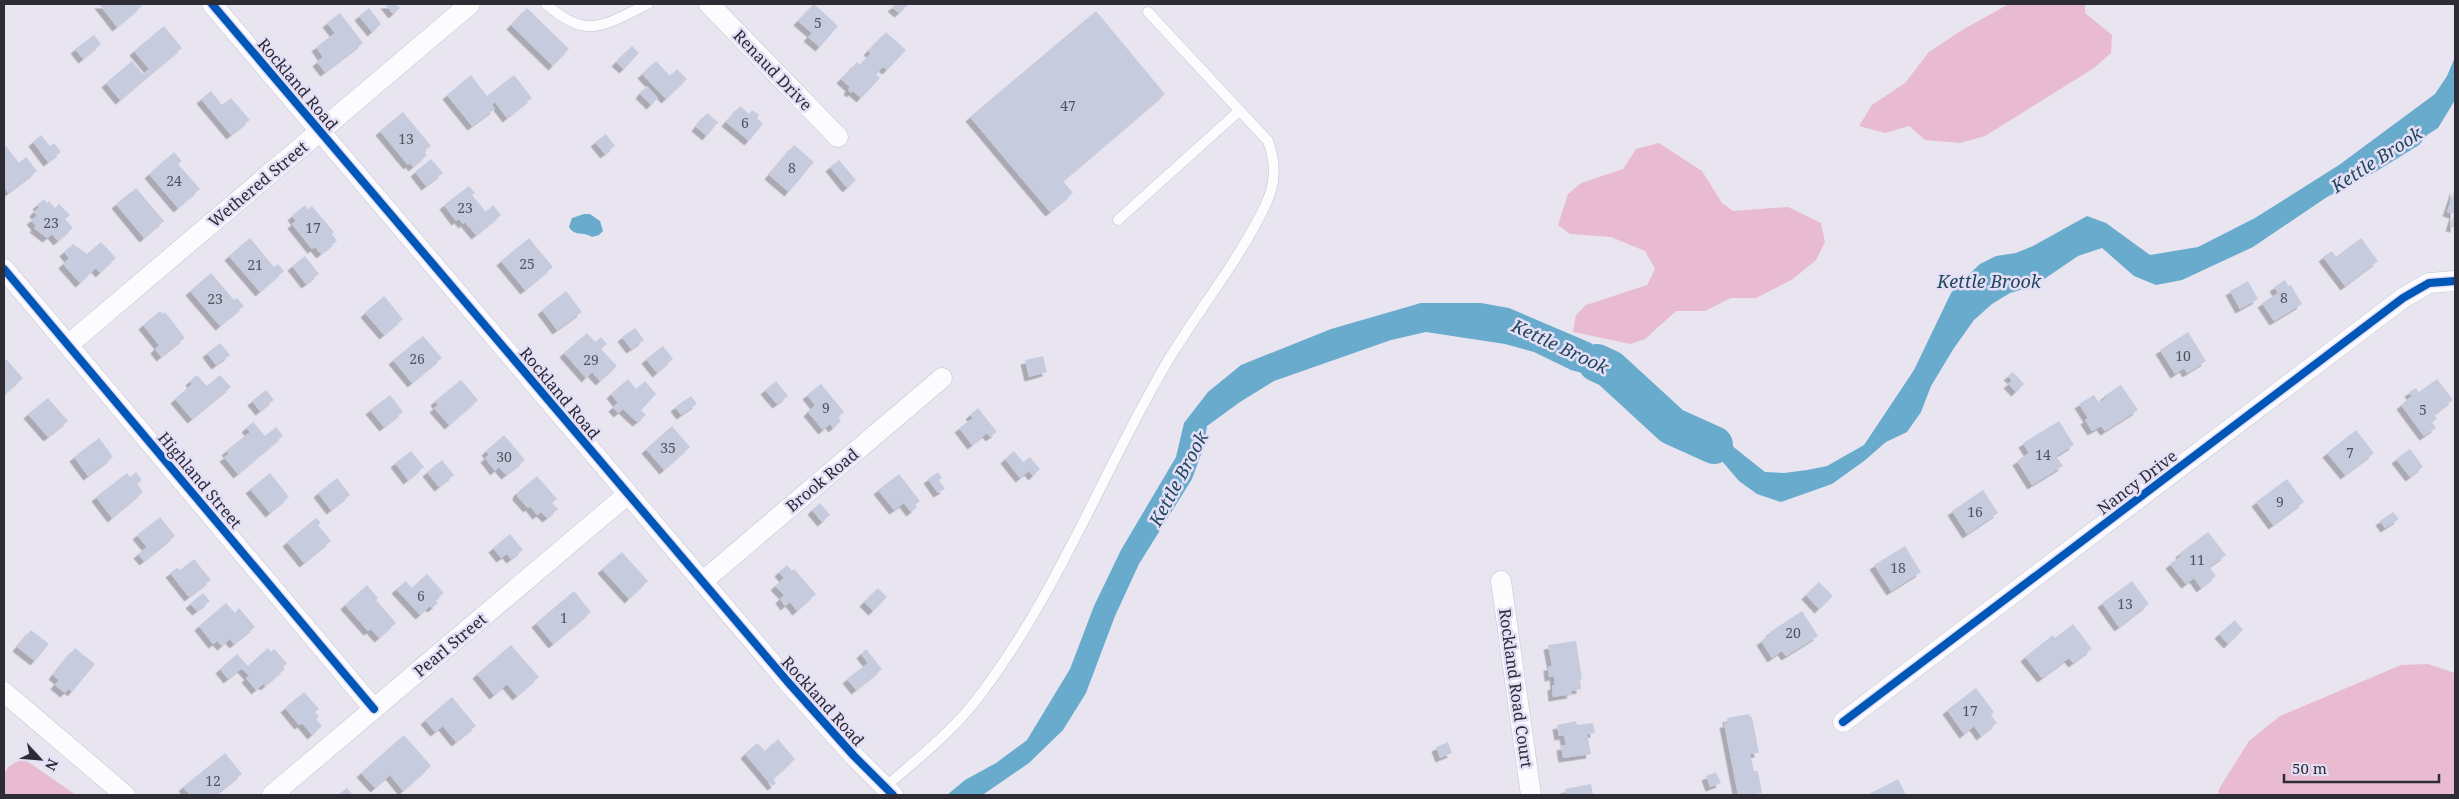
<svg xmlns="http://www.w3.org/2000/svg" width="2459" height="799" viewBox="0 0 2459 799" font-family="'Noto Serif',serif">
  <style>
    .green { fill: #e8bbd0 }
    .water { fill: #69abcd }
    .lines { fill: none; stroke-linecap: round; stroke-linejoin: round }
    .river { stroke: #69abcd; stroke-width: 38 }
    .building { fill: #c6ccde; filter: url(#shadow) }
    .lane-casing { stroke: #c5c2cc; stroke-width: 11 }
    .street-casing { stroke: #c5c2cc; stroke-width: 21 }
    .lane { stroke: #fcfbfd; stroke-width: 10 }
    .street { stroke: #fcfbfd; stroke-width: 20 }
    .cycleway-casing { stroke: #e4dff7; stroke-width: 11 }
    .cycleway { stroke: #0057b8; stroke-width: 8 }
    .labels { text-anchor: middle; stroke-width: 5; stroke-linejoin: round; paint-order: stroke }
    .number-label { font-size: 14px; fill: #53535e }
    .street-label { font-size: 16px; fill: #2d2b34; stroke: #e4dff7 }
    .water-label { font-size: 18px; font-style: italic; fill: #22495d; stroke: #e4dff7 }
  </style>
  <defs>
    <filter id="shadow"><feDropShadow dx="-4.5" dy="4.5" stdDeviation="0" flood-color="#0004"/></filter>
  </defs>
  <rect width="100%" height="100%" fill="#e8e5f1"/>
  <path class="green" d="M2009,4H2085V13L2112,35L2111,53L2094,68L1985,136L1960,143L1925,140L1909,126L1885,133L1859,126L1872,105L1905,83L1929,52L1962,30Z
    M1659,143L1702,171L1722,203L1733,211L1788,207L1821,223L1825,242L1816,260L1793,279L1756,298H1731L1705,311H1676L1645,339L1631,344L1573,332L1576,315L1586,305L1647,285L1655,269L1645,251L1611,237L1570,234L1558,225L1568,194L1581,183L1623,169L1636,149Z
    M2428,664L2455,673V795H2218L2219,789L2249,741L2280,716L2401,665Z
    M24,759L76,795H4C4,773 1,767 24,759Z"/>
  <path class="water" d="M2455,57V100L2438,128L2427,135L2419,145L2375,172L2327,197L2253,247L2182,280L2156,285L2134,276L2102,248L2078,256L2034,286L2010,293L1992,304L1974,320L1954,348L1931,386L1921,412L1907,432L1886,442L1864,461L1832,484L1781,502L1757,494L1739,481L1710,447L1686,445L1652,430L1637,418L1598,377L1571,370L1534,352L1505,344L1426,332L1391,340L1274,381L1240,402L1207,426L1203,449L1192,479L1139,564L1115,616L1086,693L1063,730L1029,763L984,794L947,795L965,780L996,763L1027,740L1070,669L1094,606L1121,550L1176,457L1184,423L1208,392L1241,365L1331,329L1421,303H1481L1509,308L1591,343L1658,419L1726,441L1765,472L1784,473L1807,470L1827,466L1864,445L1914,370L1951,293L1967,276L1980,264L1996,256L2016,253L2033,246L2087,216L2106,223L2150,255L2198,247L2255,218L2339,165L2435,94L2447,76Z
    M584,214H590L600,221L603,231L599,235L592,237C583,231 575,237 569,227L572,218Z"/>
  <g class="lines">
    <path class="river" d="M1597,363L1610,369L1672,426L1714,445"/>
  </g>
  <path class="building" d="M99,4H140L142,6L117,27Z
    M385,4H396L400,8L393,14Z
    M814,4L838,26L820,47L808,37L812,33L798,21Z
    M896,4H909L899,13L892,7Z
    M369,8L381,24L372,32L359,16Z
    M527,8L569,49L553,66L511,25Z
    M1096,11L1165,94L1063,181L1073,193L1050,212L970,117Z
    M340,13L363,43L325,72L317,62L323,57L316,47L335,33L327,23Z
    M164,26L182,48L120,100L106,83L132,61L143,74L149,69L134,51Z
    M886,32L906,50L887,70L883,67L876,74L880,78L861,98L853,91L851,93L848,90L850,87L841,79L857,62L860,65L871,53L868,51Z
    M94,35L101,44L83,59L75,49Z
    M632,46L639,53L624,69L616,62Z
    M656,61L670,76L677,69L687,79L666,99L642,74Z
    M471,75L487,96L514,75L532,98L507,118L495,102L492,105L495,109L472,126L447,95Z
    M647,86L658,98L651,105L640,94Z
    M211,91L222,105L231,98L250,120L231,135L201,99Z
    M740,106L749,114L752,110L759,115L757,118L763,124L749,141L726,122Z
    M403,112L431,146L424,151L427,155L413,167L410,163L408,165L380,131Z
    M707,113L718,122L707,136L696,127Z
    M606,134L615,146L605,154L595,142Z
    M41,135L50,146L54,143L61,152L48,162L33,142Z
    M5,145L19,163L26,157L37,171L8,193L4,187Z
    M794,145L814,162L789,192L769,175Z
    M174,152L182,161L178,164L200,189L178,208L149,174Z
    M431,159L443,173L426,186L415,172Z
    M839,160L856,180L847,188L830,167Z
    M469,186L475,193L472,195L486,212L493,205L501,215L476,235L465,222L463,224L459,219L456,221L444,205Z
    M136,188L164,221L144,238L116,204Z
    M2455,188V228L2450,227L2454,214L2447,212Z
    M44,199L47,203L49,201L55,208L59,204L70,215L65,219L73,228L58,241L52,234L47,238L34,228L36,226L31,220L37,216L34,212L39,207L37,205Z
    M305,205L308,210L312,206L334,232L332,234L337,241L321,254L315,247L312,249L292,224L296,221L292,216Z
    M250,238L274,267L278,264L284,271L260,292L229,256Z
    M529,238L553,267L525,290L501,261Z
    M2361,238L2378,261L2345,286L2323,257L2332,251L2336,257Z
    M101,242L116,258L100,273L96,268L80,283L63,264L69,258L64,252L73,244L87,254Z
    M305,256L319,274L306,284L292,266Z
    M211,273L234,300L237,298L244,306L220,326L190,291Z
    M2285,280L2288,286L2291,285L2302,304L2274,321L2262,303L2278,293L2274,287Z
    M2248,281L2258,299L2240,309L2230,291Z
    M566,291L582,312L557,330L542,310Z
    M384,296L403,319L384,335L365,313Z
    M160,311L163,314L165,312L185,338L161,357L155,349L159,345L143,325Z
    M635,328L644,340L631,349L622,337Z
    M2188,332L2206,361L2187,373L2184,368L2175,374L2160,350Z
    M587,333L595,342L601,337L607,344L601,349L617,366L600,381L592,372L586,378L564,353Z
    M423,336L442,358L412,383L393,360Z
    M220,343L230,355L216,365L207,353Z
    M663,346L673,359L657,373L646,359Z
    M1043,356L1047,372L1029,377L1025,360Z
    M6,359L23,378L6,393L4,390V361Z
    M2013,372L2024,384L2016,392L2008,384L2013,380L2008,376Z
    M197,375L207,386L220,375L231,387L192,419L175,399L192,384L190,381Z
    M628,379L636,389L645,381L656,394L641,410L646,415L637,422L623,409L618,413L613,407L618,403L611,394Z
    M2437,379L2453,400L2434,415L2437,419L2432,422L2436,428L2424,436L2401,405L2412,396L2409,392L2416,388L2419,392Z
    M461,380L478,400L449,425L434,408L438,405L435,401Z
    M776,381L788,396L777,404L765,390Z
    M821,384L844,412L838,417L841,421L833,428L830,424L823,430L808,412L815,405L807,395Z
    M2121,385L2138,410L2105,431L2101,426L2092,431L2085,420L2088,418L2079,404L2094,395L2099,403L2106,398L2104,396Z
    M266,390L274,400L260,411L252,401Z
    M390,395L403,412L384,427L370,410Z
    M691,396L697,404L681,415L675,407Z
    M48,398L68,421L48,437L28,414Z
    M978,408L997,432L990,437L987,433L972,445L959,428L973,418L970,415Z
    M2059,421L2074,445L2056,456L2063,466L2032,485L2017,461L2029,453L2023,443Z
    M253,422L265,436L276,427L283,436L238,474L224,457L229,454L226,451L250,432L246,428Z
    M672,426L690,447L664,470L646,449Z
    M2356,430L2374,453L2345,475L2327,453Z
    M504,435L525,460L506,475L499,467L495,471L485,458L489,455L486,451Z
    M99,438L113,457L88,476L74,457Z
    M2410,449L2423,467L2410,477L2396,459Z
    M411,451L424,467L408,480L395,463Z
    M1014,451L1023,462L1030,457L1040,469L1033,476L1029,471L1020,478L1005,459Z
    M442,460L454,475L439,487L427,472Z
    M136,472L142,480L137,484L143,492L112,518L96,497L127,473L130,477Z
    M938,472L942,478L939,480L945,489L938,493L928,479Z
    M270,473L289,497L270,513L250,489Z
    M899,474L920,501L915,505L917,507L911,512L904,503L894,510L878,490Z
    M537,476L557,499L552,503L558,509L547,518L541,512L537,515L530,506L528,508L517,496L518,492Z
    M337,478L350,495L331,510L318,493Z
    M2287,479L2304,502L2273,525L2256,502Z
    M1983,490L1998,513L1967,534L1952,511Z
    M820,503L830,515L822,522L812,510Z
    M2393,512L2399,519L2385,528L2380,521Z
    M160,517L175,536L144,561L138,554L147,547L137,535Z
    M316,518L321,523L318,525L331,541L304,563L287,542Z
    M2208,532L2226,555L2209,567L2216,576L2201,588L2194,578L2186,584L2170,564L2181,556L2180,553Z
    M510,534L523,550L511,559L507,554L501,558L493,548Z
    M1905,546L1921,572L1891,591L1874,565Z
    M622,552L648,581L629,599L602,569Z
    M194,559L211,580L189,597L170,573L177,568L180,570Z
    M787,565L792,571L794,569L816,594L797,611L790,602L785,606L780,599L784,595L775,586L784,578L779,572Z
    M427,574L444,593L435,600L438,603L432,608L430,606L420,615L396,589L406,581L412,588Z
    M2132,581L2149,604L2119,627L2102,603Z
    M1819,582L1833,596L1819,609L1806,595Z
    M367,585L378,598L376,600L396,623L379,638L371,629L368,631L345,605Z
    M878,588L887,597L873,611L864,602Z
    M574,591L591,612L553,644L536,623Z
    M203,593L210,601L197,611L190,604Z
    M226,603L235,613L239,608L255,627L234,644L230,639L222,646L217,641L213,644L199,626Z
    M1802,611L1818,636L1786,656L1782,651L1772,658L1761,641L1771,634L1770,632Z
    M2235,620L2243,630L2228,644L2219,634Z
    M2073,624L2092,649L2073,663L2069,658L2042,678L2025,657L2053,635L2055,638Z
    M31,630L49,644L35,661L17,647Z
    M1576,641L1582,679L1580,680L1581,689L1571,691L1572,694L1553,697L1552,686L1555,685L1554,676L1549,677L1548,666H1552L1548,645Z
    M511,645L539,677L517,696L507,684L494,695L477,674Z
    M75,648L95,664L72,692L69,689L65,693L55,685L59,680L53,675Z
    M268,648L271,652L274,649L287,663L283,667L285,669L265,686L263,684L256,690L246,678L249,676L242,668L228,679L220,669L237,654L248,666Z
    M866,649L882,669L856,690L847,679L868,663L861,654Z
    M1976,688L1994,712L1991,715L1997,723L1981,736L1974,726L1964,734L1947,710Z
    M304,692L319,709L315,712L319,717L316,719L322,726L312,735L302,723L299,725L285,708Z
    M452,697L476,726L456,742L443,726L435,732L425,720Z
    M1749,714L1750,717H1752L1759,753L1750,754L1754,771H1758L1762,793L1738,795L1724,723H1728L1727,718Z
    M1576,721L1577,725L1593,723L1595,733L1587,734L1591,754L1563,758L1561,746L1566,745L1564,735L1559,736L1557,725Z
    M404,735L431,766L403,791L390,775L375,788L361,773Z
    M778,739L795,759L773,779L776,783L772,786L745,754L757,743L765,751Z
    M1448,742L1452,753L1440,758L1436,747Z
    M225,753L242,774L216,795H190L183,787Z
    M1716,772L1721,783L1710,787L1706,776Z
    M1898,779L1906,795H1867Z
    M1591,784L1593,795H1566L1565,789Z
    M347,788L353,795H338Z"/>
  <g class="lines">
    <defs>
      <path id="lane" d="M546,4C587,41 604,25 648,4
        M1118,220L1239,111
        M885,787C916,760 951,733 977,699C1056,597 1101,475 1166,364C1198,310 1239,261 1266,204C1276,182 1276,163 1268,141L1148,12"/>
      <path id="street" d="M212,4L787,681L854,756L893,795
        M709,4L838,137
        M4,269L374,709
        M68,345L470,4
        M1501,581L1531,795
        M702,582L942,378
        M4,692L125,795
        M1843,722L2403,298L2429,283L2455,281
        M272,795L628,494"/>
    </defs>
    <use href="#lane" class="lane-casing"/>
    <use href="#street" class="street-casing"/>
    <use href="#lane" class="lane"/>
    <use href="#street" class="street"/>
    <defs>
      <path id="cycleway" d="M212,4L787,681L854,756L893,795
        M4,269L374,709
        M1843,722L2403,298L2429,283L2455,281"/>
    </defs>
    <use href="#cycleway" class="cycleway-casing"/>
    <use href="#cycleway" class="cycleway"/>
  </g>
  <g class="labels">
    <g class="number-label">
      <text x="818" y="28">5</text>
      <text x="1068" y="111">47</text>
      <text x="745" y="128">6</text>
      <text x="406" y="144">13</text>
      <text x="792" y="173">8</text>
      <text x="174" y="186">24</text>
      <text x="465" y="213">23</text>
      <text x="51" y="228">23</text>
      <text x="313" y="233">17</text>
      <text x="527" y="269">25</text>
      <text x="255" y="270">21</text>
      <text x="2284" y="303">8</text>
      <text x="215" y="304">23</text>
      <text x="2183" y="361">10</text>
      <text x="417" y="364">26</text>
      <text x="591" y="365">29</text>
      <text x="826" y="413">9</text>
      <text x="2423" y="415">5</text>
      <text x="668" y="453">35</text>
      <text x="2350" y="458">7</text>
      <text x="2043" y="460">14</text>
      <text x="504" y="462">30</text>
      <text x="2280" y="507">9</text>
      <text x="1975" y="517">16</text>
      <text x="2197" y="565">11</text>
      <text x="1898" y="573">18</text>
      <text x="421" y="601">6</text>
      <text x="2125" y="609">13</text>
      <text x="564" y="623">1</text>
      <text x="1793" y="638">20</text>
      <text x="1970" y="716">17</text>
      <text x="213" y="786">12</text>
    </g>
    <g class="street-label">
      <text transform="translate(773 70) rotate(46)" y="6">Renaud Drive</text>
      <text transform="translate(298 84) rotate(50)" y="6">Rockland Road</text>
      <text transform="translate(258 184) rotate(-40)" y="6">Wethered Street</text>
      <text transform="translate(560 393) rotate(50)" y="6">Rockland Road</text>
      <text transform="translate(200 480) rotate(50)" y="6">Highland Street</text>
      <text transform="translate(822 480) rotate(-40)" y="6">Brook Road</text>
      <text transform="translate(2137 482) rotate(-37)" y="6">Nancy Drive</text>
      <text transform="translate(450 645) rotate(-40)" y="6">Pearl Street</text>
      <text transform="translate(1516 688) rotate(82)" y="6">Rockland Road Court</text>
      <text transform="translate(823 701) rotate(48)" y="6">Rockland Road</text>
    </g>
    <g class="water-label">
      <text transform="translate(2377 160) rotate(-33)" y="6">Kettle Brook</text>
      <text x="1989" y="288">Kettle Brook</text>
      <text transform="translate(1560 347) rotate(25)" y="6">Kettle Brook</text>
      <text transform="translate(1179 479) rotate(-62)" y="6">Kettle Brook</text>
    </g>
  </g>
  <rect width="2459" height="799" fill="none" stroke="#2d2b34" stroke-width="10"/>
  <g transform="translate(40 759) rotate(116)" stroke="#e4dff7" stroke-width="4" paint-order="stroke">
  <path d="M0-4L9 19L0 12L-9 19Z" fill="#2d2b34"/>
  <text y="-8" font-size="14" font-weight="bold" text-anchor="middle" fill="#2d2b34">N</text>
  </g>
  <path d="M2284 774v8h155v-8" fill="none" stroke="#2d2b34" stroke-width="2.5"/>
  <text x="2292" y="774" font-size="15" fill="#2d2b34" stroke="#e4dff7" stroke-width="4" paint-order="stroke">50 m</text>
</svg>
